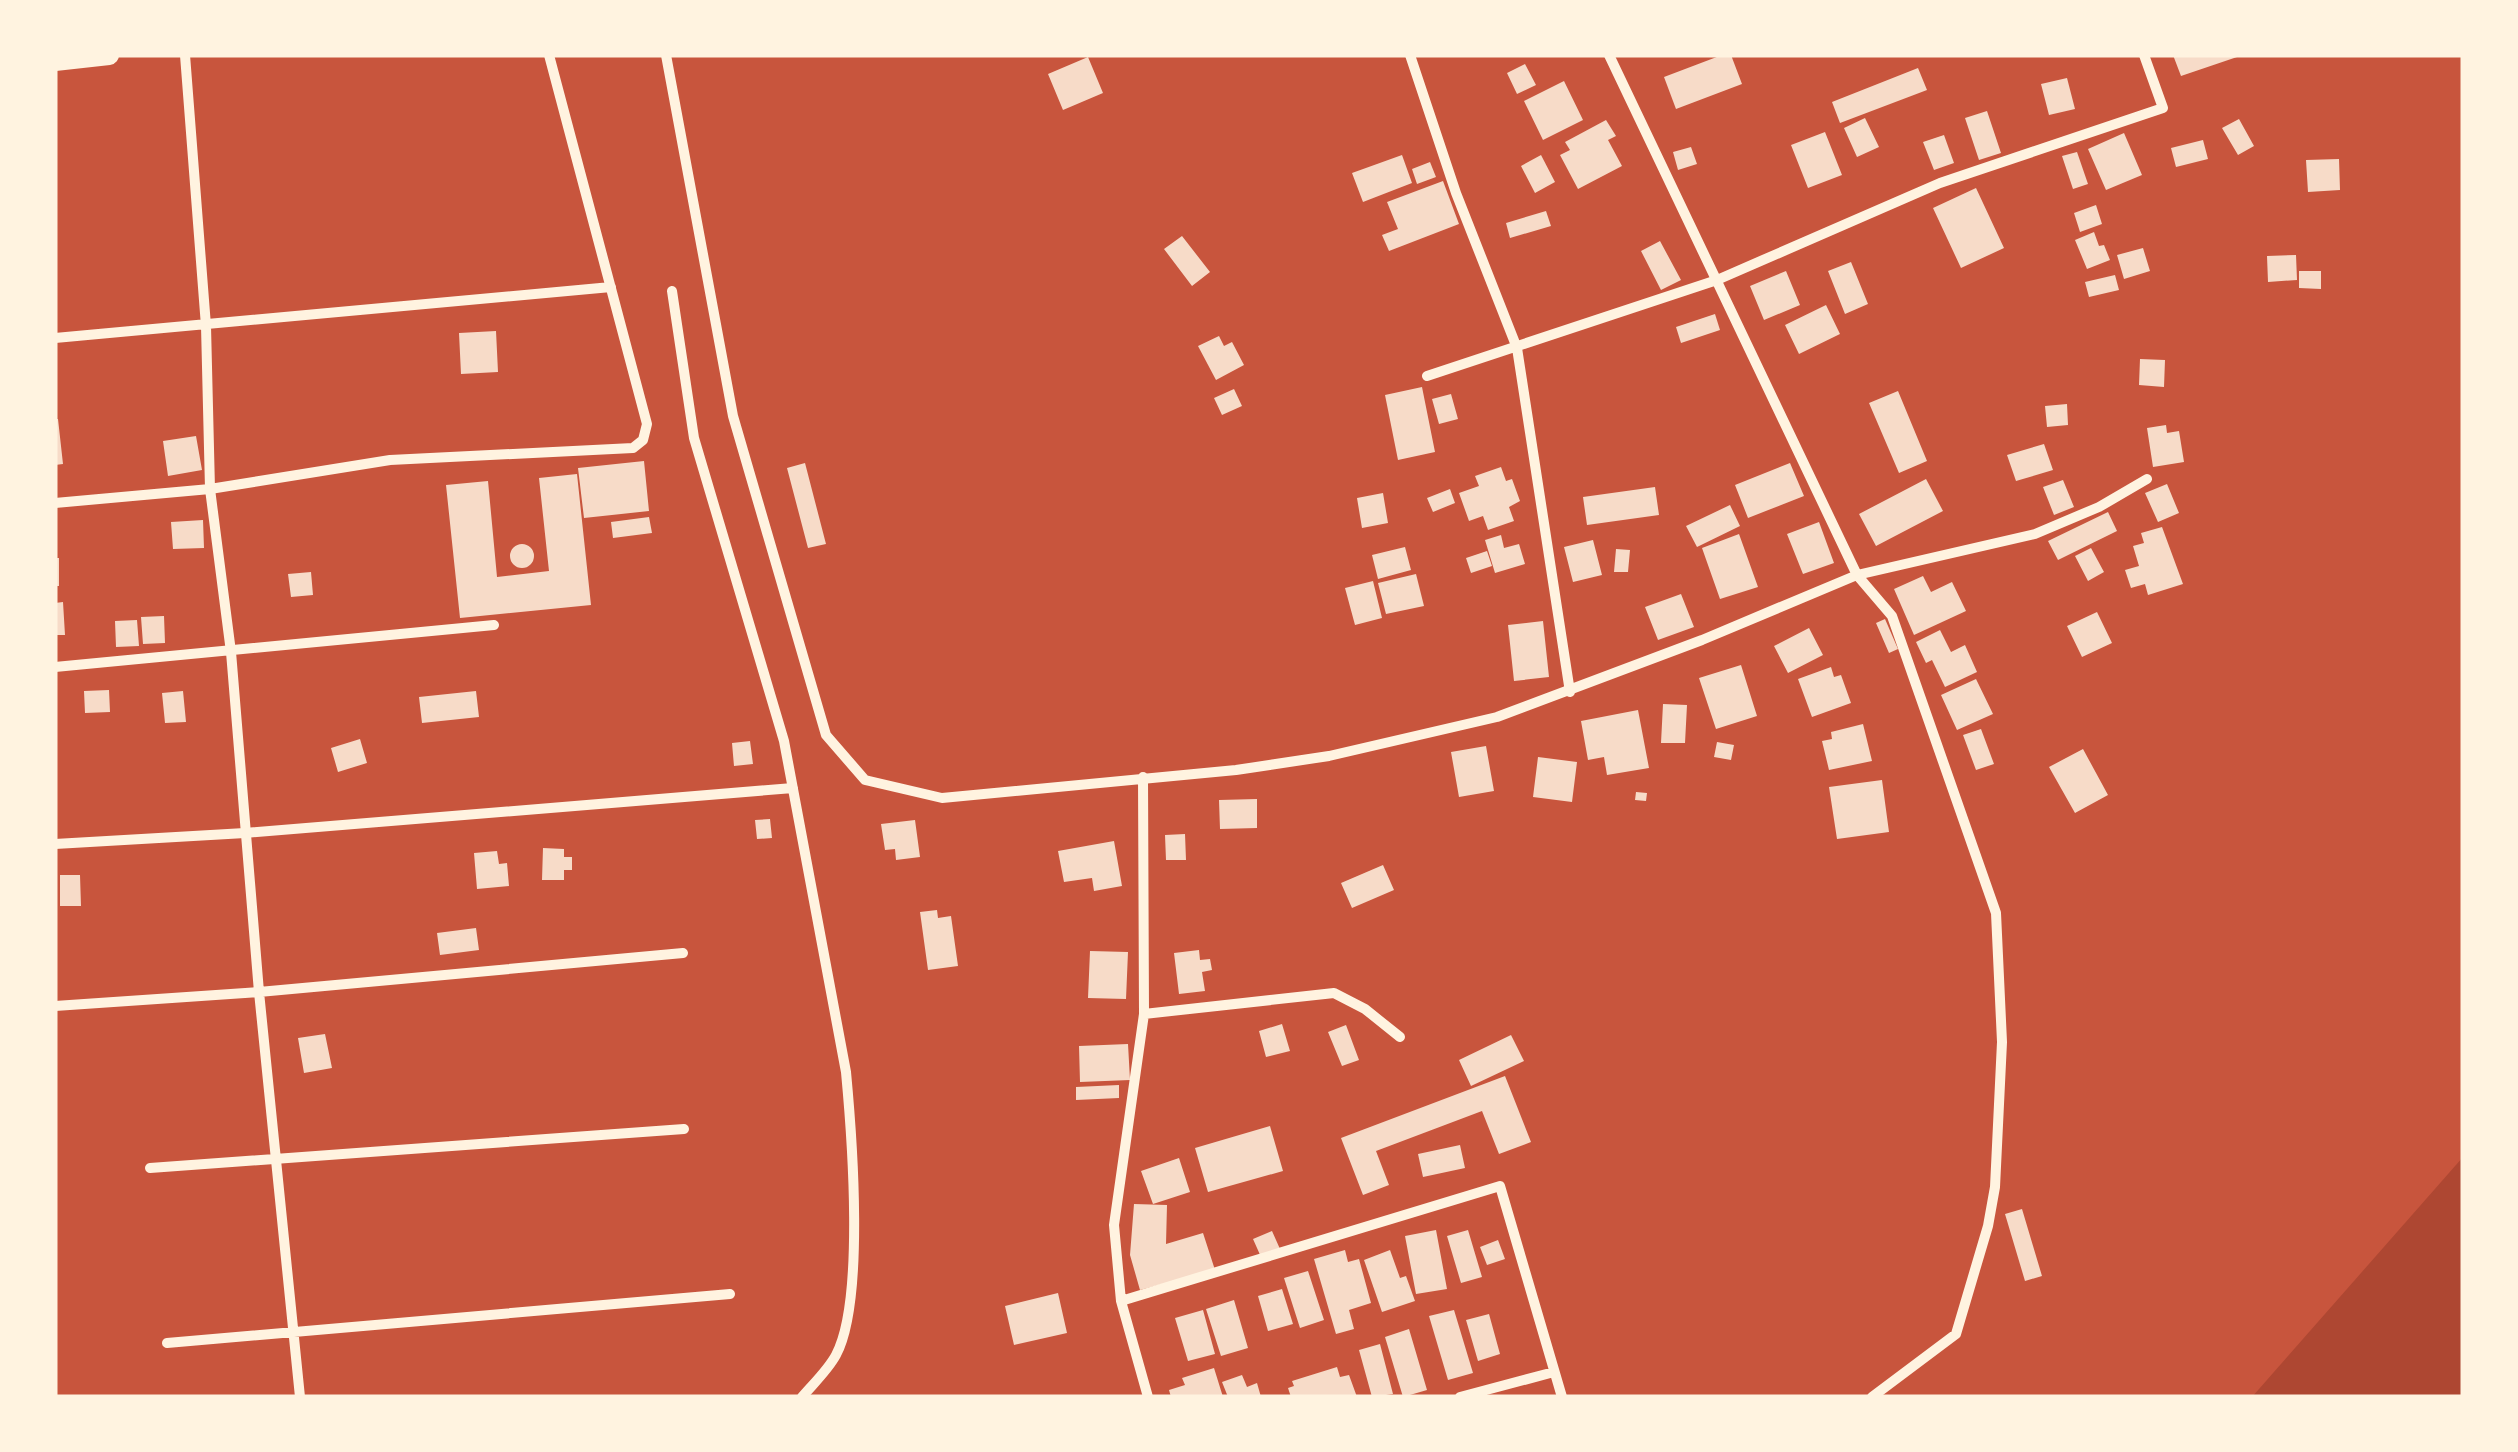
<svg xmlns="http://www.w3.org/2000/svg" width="2518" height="1452" viewBox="0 0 2518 1452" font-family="Helvetica,sans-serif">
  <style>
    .green { fill: #ae4732 }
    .building { fill: #f7dbc8 }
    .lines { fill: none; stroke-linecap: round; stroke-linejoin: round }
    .minor { stroke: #fff3e0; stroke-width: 10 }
    .primary { stroke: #fff3e0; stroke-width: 20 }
  </style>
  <rect width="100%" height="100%" fill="#c8553d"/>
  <path class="green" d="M2463,1157V1397H2252Z"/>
  <path class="building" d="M1722,55H1731L1742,84L1676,109L1664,77Z
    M2173,55H2240V56L2181,76Z
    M1088,57L1103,93L1063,110L1048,74Z
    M1525,64L1536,85L1517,94L1507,73Z
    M1918,68L1927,90L1840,123L1832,102Z
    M2067,78L2075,109L2049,115L2041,84Z
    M1564,81L1583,120L1543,140L1524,101Z
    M1987,111L2001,153L1979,160L1965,118Z
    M1865,118L1879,147L1857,157L1844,128Z
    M2239,119L2254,146L2238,155L2222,128Z
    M1606,120L1616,136L1608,140L1622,166L1578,189L1560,155L1570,150L1565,142Z
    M1825,132L1842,175L1808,188L1791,145Z
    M2124,133L2142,175L2106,190L2088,149Z
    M1944,135L1954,163L1934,170L1923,142Z
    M2203,140L2208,159L2176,167L2171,148Z
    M1691,147L1697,164L1678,170L1673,152Z
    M2077,152L2088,184L2073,189L2062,156Z
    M1402,155L1412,183L1363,202L1352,173Z
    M1541,155L1555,182L1535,193L1521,166Z
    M2339,159L2340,190L2308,192L2306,160Z
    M1430,162L1436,177L1417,184L1412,169Z
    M1443,181L1459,224L1389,251L1382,235L1398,229L1387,202Z
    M1976,188L2004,248L1961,268L1933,208Z
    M2096,205L2102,224L2080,232L2074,213Z
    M1546,211L1551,226L1510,238L1506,223Z
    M2094,232L2099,246L2104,245L2110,260L2087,269L2075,240Z
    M1182,236L1210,272L1192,286L1164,249Z
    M1660,241L1681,280L1661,290L1641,251Z
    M2143,248L2150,271L2124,279L2117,255Z
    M2296,255L2297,280L2268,282L2267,256Z
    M1851,262L1868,304L1845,314L1828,271Z
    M1786,271L1800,305L1764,320L1750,286Z
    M2299,271H2321V289L2299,288Z
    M2115,275L2119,290L2089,297L2085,282Z
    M1826,305L1840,334L1799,354L1785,325Z
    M1715,314L1720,330L1681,343L1676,327Z
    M496,331L498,372L461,374L459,333Z
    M1219,336L1224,346L1232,342L1244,365L1216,380L1198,346Z
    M2140,359L2165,360L2164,387L2139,385Z
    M1422,387L1435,452L1398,460L1385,395Z
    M1234,389L1242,406L1222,415L1214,398Z
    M1898,391L1927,461L1899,473L1869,403Z
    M1451,394L1458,419L1439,424L1432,399Z
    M2067,404L2068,425L2047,427L2045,406Z
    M55,419H58L63,464L55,465Z
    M2166,425L2167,433L2179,431L2184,462L2153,467L2147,428Z
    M196,436L202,470L168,476L163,441Z
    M2044,444L2053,470L2016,481L2007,455Z
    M644,461L649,511L584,518L578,468Z
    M805,463L826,544L808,548L787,468Z
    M1790,463L1804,496L1748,518L1735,485Z
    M1501,467L1506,481L1512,479L1520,501L1509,507L1514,521L1488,530L1483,516L1469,521L1459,493L1479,486L1475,476Z
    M577,474L591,605L460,618L446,485L488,481L497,577L549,571L539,478Z
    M1926,479L1943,511L1876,546L1859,514Z
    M2063,480L2074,507L2054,515L2043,487Z
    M2167,484L2179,513L2158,522L2145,493Z
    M1655,487L1659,515L1587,525L1583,497Z
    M1450,489L1455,503L1433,512L1427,498Z
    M1383,493L1388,523L1362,528L1357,498Z
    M1730,505L1740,526L1697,547L1686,526Z
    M2108,512L2117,531L2058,560L2048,541Z
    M649,517L652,533L613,538L611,522Z
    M203,520L204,548L173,549L171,522Z
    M1819,522L1834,563L1803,574L1787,534Z
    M2162,527L2183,584L2148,595L2145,584L2131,588L2125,570L2139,566L2133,546L2144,543L2141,533Z
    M1739,534L1758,587L1720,599L1702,548Z
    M1501,535L1504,548L1519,544L1525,564L1495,573L1485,540Z
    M1593,540L1602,575L1573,582L1564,547Z
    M510 556a12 12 0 1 1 24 0a12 12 0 1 1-24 0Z
    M1405,547L1411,570L1378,579L1372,555Z
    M2091,548L2104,572L2088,581L2075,556Z
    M1616,549L1630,550L1628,572H1614Z
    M1487,551L1492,566L1471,573L1466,558Z
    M55,558H59V586H55Z
    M311,572L313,595L291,597L288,574Z
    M1416,574L1424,606L1386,614L1378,583Z
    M1923,576L1931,592L1952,582L1966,611L1914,635L1894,589Z
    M1373,581L1382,618L1355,625L1345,588Z
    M1681,594L1694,627L1658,640L1645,607Z
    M63,602L65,635H55V603Z
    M2097,612L2112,643L2082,657L2067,626Z
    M164,616L165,643L143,644L141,617Z
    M1885,619L1898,649L1889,653L1876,623Z
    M137,620L139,646L116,647L115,621Z
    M1543,621L1549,677L1514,681L1508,625Z
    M1809,628L1823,655L1788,673L1774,646Z
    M1940,630L1951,652L1965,645L1977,672L1945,687L1932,660L1926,663L1916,642Z
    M1741,665L1757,716L1716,729L1699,678Z
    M1831,667L1834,677L1841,675L1851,703L1812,717L1798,679Z
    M1976,679L1993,714L1957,730L1941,695Z
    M109,690L110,712L85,713L84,691Z
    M183,691L186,722L165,723L162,693Z
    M476,691L479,717L422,723L419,697Z
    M1663,704L1687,705L1685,743H1661Z
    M1638,710L1649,768L1607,775L1604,757L1588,760L1581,721Z
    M1863,724L1872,761L1829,770L1822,741L1832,739L1831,732Z
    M1981,729L1994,764L1976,770L1963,735Z
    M360,739L367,763L338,772L331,748Z
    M750,741L753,764L734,766L732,743Z
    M1717,742L1734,745L1731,760L1714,757Z
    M1486,746L1494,791L1459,797L1451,752Z
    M2083,749L2108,795L2075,813L2049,767Z
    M1538,757L1577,762L1572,802L1533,797Z
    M1882,780L1889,832L1837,839L1829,787Z
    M1636,792L1647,793L1646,801L1635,800Z
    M1257,799V828L1220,829L1219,800Z
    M770,819L772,838L757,839L755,820Z
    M915,820L920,857L896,860L895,849L885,850L881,824Z
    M1185,834L1186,860H1166L1165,835Z
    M1114,841L1122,886L1094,891L1092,878L1064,882L1058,851Z
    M543,848L564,849V857H572V870H564V880H542Z
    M497,851L499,864L507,863L509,886L477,889L474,853Z
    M1383,865L1394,890L1352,908L1341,883Z
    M60,875H80L81,906H60Z
    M937,910L938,918L951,916L958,966L928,970L920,912Z
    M476,928L479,950L440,955L437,933Z
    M1199,950L1200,960L1210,959L1212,970L1202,972L1205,991L1179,994L1174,953Z
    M1090,951L1128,952L1126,999L1088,998Z
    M1282,1024L1290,1051L1266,1057L1259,1031Z
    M1346,1025L1359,1060L1342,1066L1328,1032Z
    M325,1034L332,1068L304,1073L298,1038Z
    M1511,1035L1524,1061L1471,1086L1459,1060Z
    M1128,1044L1130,1080L1080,1082L1079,1046Z
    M1505,1076L1531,1142L1499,1154L1482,1111L1376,1151L1389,1185L1363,1195L1341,1138Z
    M1119,1085V1098L1076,1100V1087Z
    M1270,1126L1283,1171L1208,1192L1195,1148Z
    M1460,1145L1465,1168L1423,1177L1418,1154Z
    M1179,1158L1190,1192L1153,1204L1141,1171Z
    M1134,1204L1167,1205L1166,1244L1203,1233L1215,1270L1140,1290L1130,1255Z
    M2022,1209L2042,1276L2025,1281L2005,1214Z
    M1436,1230L1447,1289L1416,1294L1405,1236Z
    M1468,1230L1482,1277L1461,1283L1447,1236Z
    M1272,1231L1280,1249L1261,1257L1253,1239Z
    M1498,1240L1505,1259L1487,1265L1480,1247Z
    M1345,1250L1348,1262L1359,1259L1371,1303L1349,1310L1354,1329L1336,1334L1314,1259Z
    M1390,1250L1400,1278L1406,1276L1415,1301L1382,1312L1364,1260Z
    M1308,1271L1324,1320L1300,1328L1284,1278Z
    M1282,1289L1293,1324L1268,1331L1258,1296Z
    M1058,1293L1067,1333L1014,1345L1005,1306Z
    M1234,1300L1248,1348L1221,1356L1206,1309Z
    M1203,1310L1215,1354L1188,1361L1175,1318Z
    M1454,1310L1473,1373L1448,1380L1429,1316Z
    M1489,1314L1500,1354L1478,1361L1466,1320Z
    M1409,1329L1427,1390L1403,1397L1385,1337Z
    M1380,1344L1393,1394L1372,1397L1359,1350Z
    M1337,1367L1340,1377L1349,1375L1357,1397H1291L1288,1388L1294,1386L1292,1381Z
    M1214,1368L1223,1397H1171L1169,1390L1185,1385L1182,1378Z
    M1242,1375L1247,1387L1257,1383L1261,1397H1228L1222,1382Z"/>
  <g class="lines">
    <path class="minor" d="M185,55L206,326L210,489L231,652L259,992L300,1397
      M666,55L733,416L826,735L865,780L942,798L1236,770L1329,756L1497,717L1702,640L1857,575L2035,534L2099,507L2147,479
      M1410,55L1456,193L1517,348L1570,692
      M1609,55L1857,575L1892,616L1996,913L2002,1042L1995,1187L1988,1226L1956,1334L1872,1397
      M672,291L694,438L784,741L846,1072C852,1136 865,1301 836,1355C828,1370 813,1384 802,1397
      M55,338L611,287
      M1427,376L1717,280L1940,183L2163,108L2144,55
      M55,503L210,489L390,460L633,448L643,440L647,424L549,55
      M55,667L494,625
      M1143,777L1144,1014L1114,1225L1121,1301L1148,1397
      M55,844L245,833L793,788
      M55,1006L259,992L683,953
      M1144,1014L1334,993L1365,1009L1400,1037
      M150,1168L684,1129
      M1121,1301L1500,1186L1562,1397
      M167,1343L730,1294
      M1460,1397L1554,1372"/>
    <path class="primary" d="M55,61L109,55"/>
  </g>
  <rect width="2518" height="1452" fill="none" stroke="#fff3e0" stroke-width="115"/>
</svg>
